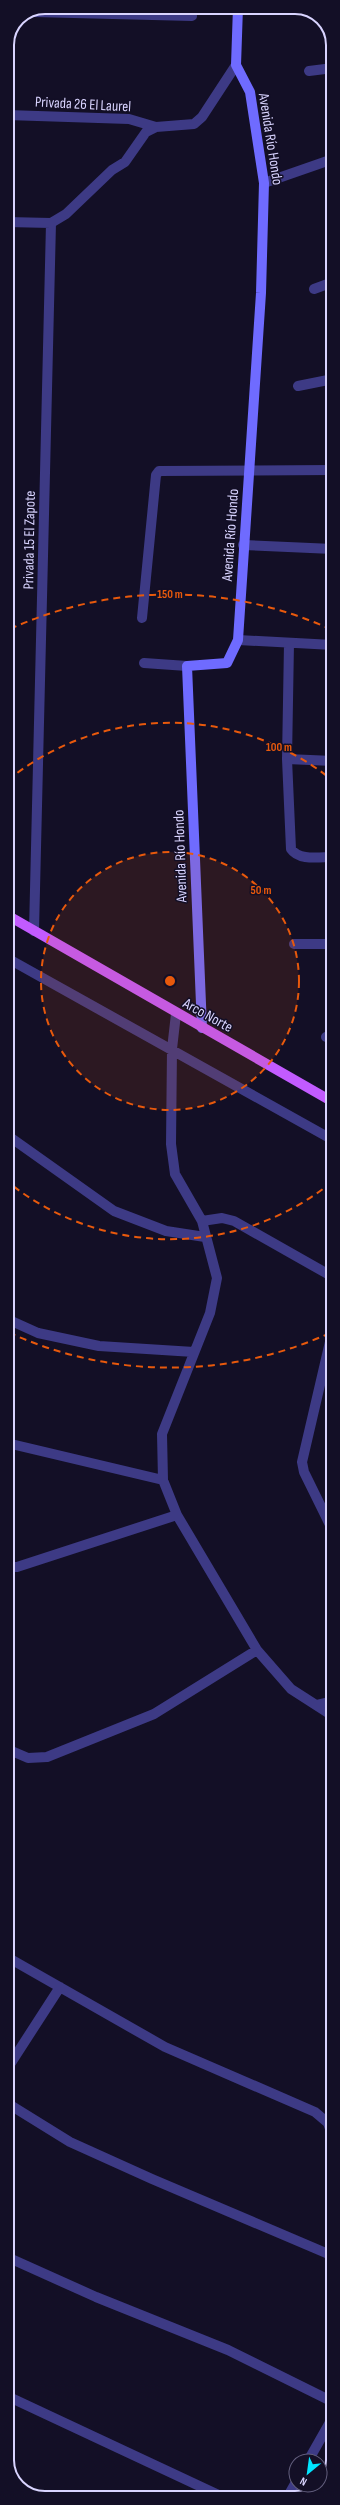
<svg xmlns="http://www.w3.org/2000/svg" width="340" height="2505" viewBox="0 0 340 2505" font-family="'Sofia Sans Condensed',sans-serif">
  <style>
    .lines { fill: none; stroke-linecap: round; stroke-linejoin: round }
    .street { stroke: #3d3a85; stroke-width: 10 }
    .secondary { stroke: #6f6bff; stroke-width: 10 }
    .primary { stroke: #c25bff; stroke-width: 10 }
    .ring { fill: none; stroke: #e8590c; stroke-width: 2; stroke-dasharray: 7 5 }
    .labels { text-anchor: middle; stroke-width: 3; stroke-linejoin: round; paint-order: stroke }
    .street-label { font-size: 15px; fill: #d9d4ff; stroke: #130f26 }
    .rim { fill: none; stroke: #d9d4ff; stroke-width: 2 }
    .centre { fill: #e8590c; stroke: #130f26; stroke-width: 2 }
    .ring-label { font-size: 12px; text-anchor: middle; font-weight: bold; fill: #e8590c; stroke: #130f26; stroke-width: 3; stroke-linejoin: round; paint-order: stroke }
  </style>
  <rect width="100%" height="100%" fill="#130f26"/>
  <g class="lines">
    <path class="street" d="M34,12L192,16
      M309,71L333,68
      M7,115L129,119L156,127
      M264,183L333,159
      M7,222L51,223L66,214L112,170L125,162L146,132L156,127L194,124L202,117L236,65
      M314,289L333,282
      M298,386L333,379
      M243,545L333,549
      M142,618L156,475L159,471L333,470
      M238,640L333,645
      M289,643L287,759L291,849C299,861 319,857 333,857
      M144,663L187,666
      M287,759L333,761
      M34,931L51,223
      M294,944H333
      M7,958L333,1140
      M176,1014L172,1049L171,1144L175,1174L202,1221L217,1278L210,1313L162,1434L163,1480L177,1515L257,1650L291,1689L333,1716
      M326,1037H333
      M7,1135L114,1211L166,1231L205,1237
      M202,1221L222,1218L234,1221L333,1277
      M7,1319L38,1333L99,1346L194,1352
      M333,1329L302,1462L304,1472L333,1531
      M7,1443L163,1480
      M7,1567H17L177,1515
      M316,1705L333,1701
      M7,1749L28,1758L47,1757L154,1714L257,1650
      M7,1957L165,2047L315,2112L328,2123L333,2137
      M7,2069L60,1987
      M7,2103L70,2142L152,2179L333,2256
      M7,2257L96,2297L228,2350L333,2402
      M7,2396L225,2498
      M308,2461L333,2417
      M287,2498L296,2482"/>
    <path class="secondary" d="M202,1028L187,666L227,663L238,640L261,293L264,183L250,92L236,65L238,7"/>
    <path class="primary" d="M7,915L333,1102"/>
  </g>
  <circle cx="170" cy="981" r="129" fill="#e8590c" fill-opacity=".12"/>
  <g class="ring">
    <circle cx="170" cy="981" r="129"/>
    <path d="M332 1182A258 258 0 0 1 8 1182M8 780A258 258 0 0 1 332 780"/>
    <path d="M330 1333A387 387 0 0 1 10 1333M10 629A387 387 0 0 1 330 629"/>
  </g>
  <g class="labels">
    <g class="street-label">
      <text transform="translate(83 104) rotate(3)" y="5">Privada 26 El Laurel</text>
      <text transform="translate(271 139) rotate(81)" y="5">Avenida Río Hondo</text>
      <text transform="translate(230 535) rotate(-86)" y="5">Avenida Río Hondo</text>
      <text transform="translate(29 540) rotate(-89)" y="5">Privada 15 El Zapote</text>
      <text transform="translate(180 856) rotate(-92)" y="5">Avenida Río Hondo</text>
      <text transform="translate(208 1015) rotate(29)" y="5">Arco Norte</text>
    </g>
  </g>
  <path d="M0 0H340V2505H0ZM45 14H295A31 31 0 0 1 326 45V2460A31 31 0 0 1 295 2491H45A31 31 0 0 1 14 2460V45A31 31 0 0 1 45 14Z" fill="#130f26" fill-rule="evenodd"/>
  <path class="rim" d="M45 14H295A31 31 0 0 1 326 45V2460A31 31 0 0 1 295 2491H45A31 31 0 0 1 14 2460V45A31 31 0 0 1 45 14Z"/>
  <circle cx="170" cy="981" r="6" class="centre"/>
  <g class="ring-label">
    <text x="170" y="598">150 m</text>
    <text x="279" y="751">100 m</text>
    <text x="261" y="894">50 m</text>
  </g>
  <g transform="translate(308 2473) rotate(209)"><circle r="19" fill="#130f26" stroke="#625e7d"/>
  <path d="M0-3L7 15L0 10L-7 15Z" fill="#00e5ff"/>
  <text y="-6" font-size="11" font-weight="bold" text-anchor="middle" fill="#d9d4ff">N</text>
  </g>
</svg>
